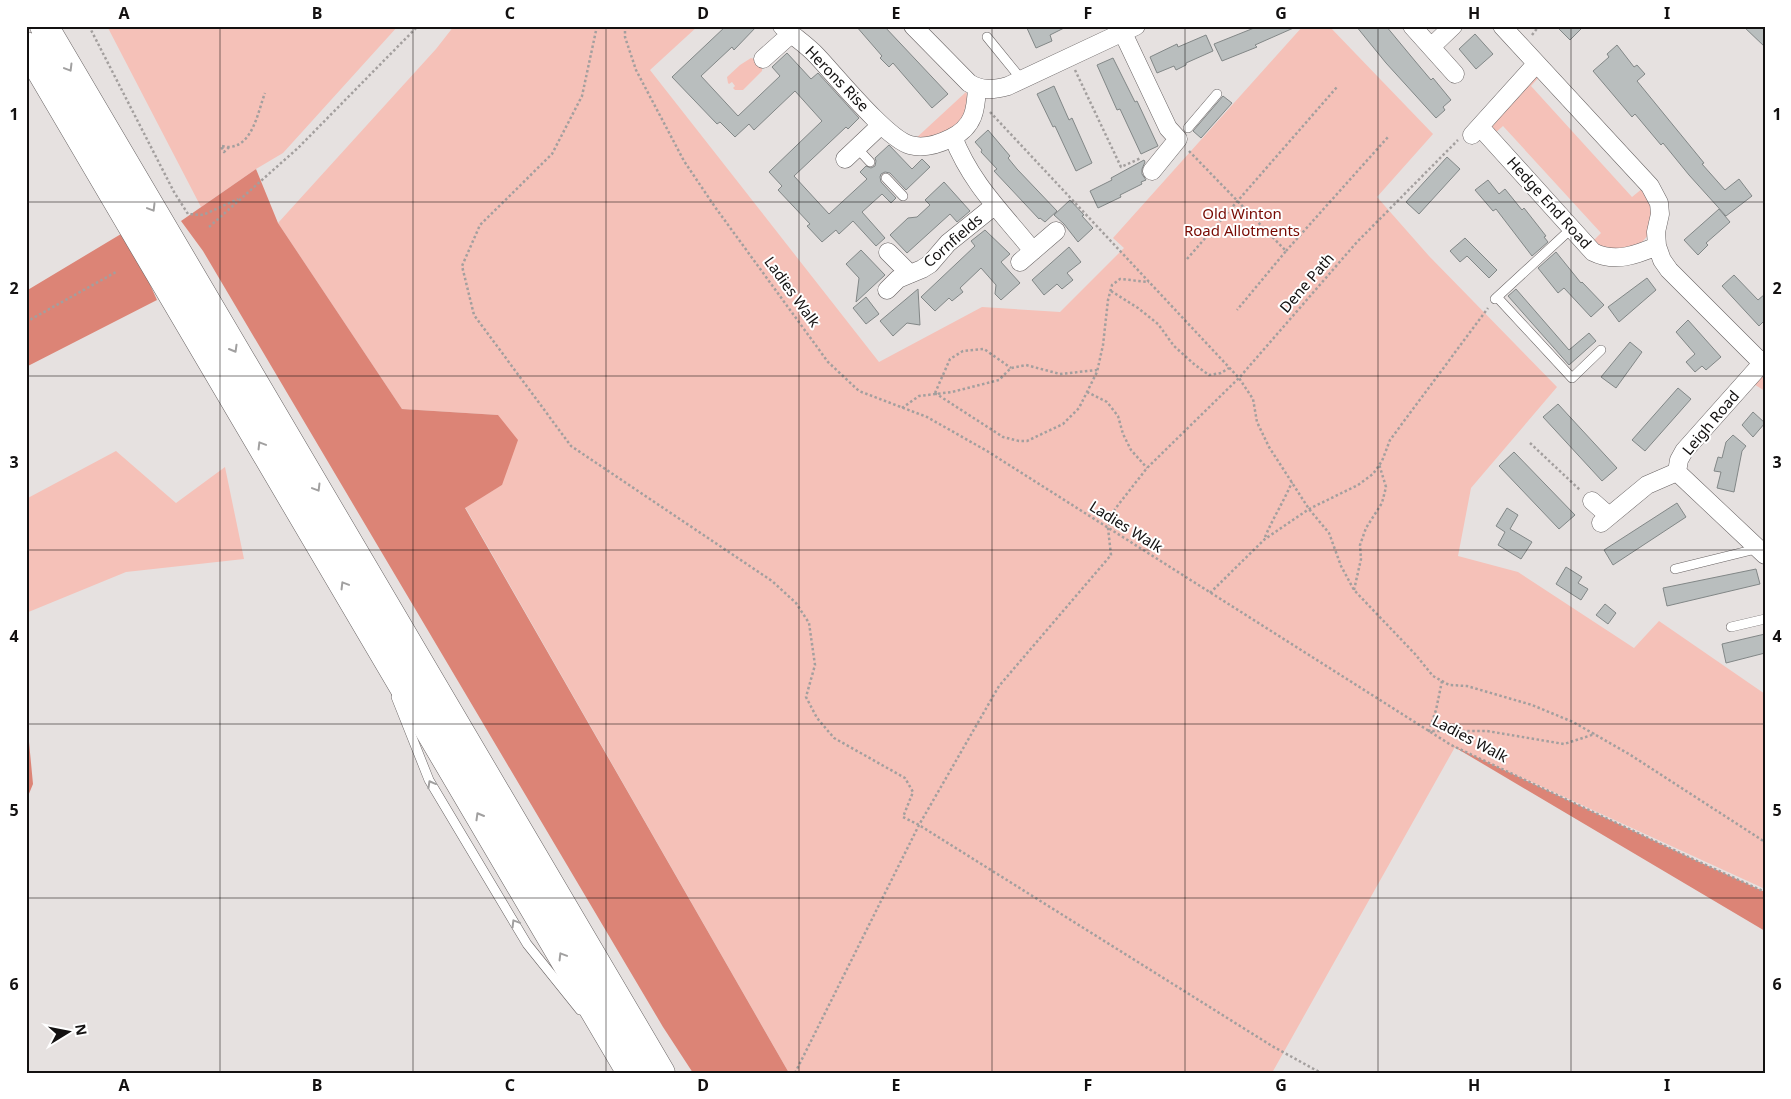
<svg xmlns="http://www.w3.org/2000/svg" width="1791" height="1099" viewBox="0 0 1791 1099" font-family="'Noto Sans',sans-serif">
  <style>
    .green { fill: #f5c1b8 }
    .forest { fill: #dc8476 }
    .building { fill: #b9bebe; stroke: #828787 }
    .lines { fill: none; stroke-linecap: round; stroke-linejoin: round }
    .service-casing { stroke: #686363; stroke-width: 10 }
    .minor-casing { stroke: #686363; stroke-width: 19 }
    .trunk-casing { stroke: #686363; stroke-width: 29 }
    .path { stroke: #a39f9e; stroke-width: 2.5; stroke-dasharray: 2.5 2.5; stroke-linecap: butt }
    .service { stroke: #fff; stroke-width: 9 }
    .minor { stroke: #fff; stroke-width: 18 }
    .trunk { stroke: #fff; stroke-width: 28 }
    .oneway { stroke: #a1a0a0 }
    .grid { fill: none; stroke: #131111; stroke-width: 1; stroke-opacity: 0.55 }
    .labels { text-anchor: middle; stroke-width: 4; stroke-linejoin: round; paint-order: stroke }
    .street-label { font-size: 15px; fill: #131111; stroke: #fff }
    .park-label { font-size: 15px; fill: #770a02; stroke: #fff }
    .neatline { fill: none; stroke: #131111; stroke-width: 2 }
    .grid-label { font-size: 16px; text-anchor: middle; font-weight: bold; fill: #131111 }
  </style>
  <rect width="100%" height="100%" fill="#e6e1e0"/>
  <path class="green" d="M107,26H398L283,153L256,169L201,207Z
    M454,26H698L650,70L879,362L982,307L1060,312L1124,248L1113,238L1303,26H1329L1433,134L1377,197L1429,256L1557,387L1471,488L1458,556L1518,572L1634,648L1659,621L1765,694V889L1455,747L1272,1073H789L465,507L502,485L498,415L402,409L278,223L436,49Z
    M751,58C757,60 763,64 762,71L743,90H735L733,88L735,86L732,82L729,84L728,83L727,77L740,65Z
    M1535,76H1540L1531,86L1632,197L1643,188L1654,213L1649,234L1638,247L1609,253L1593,241L1601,233L1503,126L1494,134L1492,126Z
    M966,92C975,107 960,127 945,134C936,138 924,138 914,140Z
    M1765,372V391L1752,383Z
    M116,451L176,503L225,467L244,559L126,572L26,613V499Z"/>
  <path class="forest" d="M256,169L278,223L402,409L498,415L518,440L502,485L465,508L789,1073H693L663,1027L203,251L181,221Z
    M126,231L157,300L26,367V291Z
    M26,710L33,784L26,801Z
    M1451,745L1695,860L1765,892V931Z"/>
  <path class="building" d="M726,26H757L734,50L732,47L701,76L738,116L780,76L772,67L787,53L811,79L818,73L859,118L848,129L846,127L794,176L829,214L867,179L860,172L866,166L871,168L875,166L876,161L875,158L889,145L912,169L922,159L930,167L906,190L890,173L885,172L881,174L880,177L881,182L896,198L891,203L882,194L862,212L885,238L876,246L853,221L839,234L836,230L822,242L807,226L810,224L778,190L782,186L769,172L822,121L795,91L754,130L749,124L735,137L720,122L717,124L672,77Z
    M856,26H884L948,94L932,108L893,63L889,67L880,58L882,56Z
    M1026,26H1068L1050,35L1052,41L1036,48Z
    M1259,26H1298L1255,45L1257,47L1222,61L1214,44Z
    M1356,26H1386L1415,61L1431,80L1433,78L1451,100L1443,107L1445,110L1436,118L1386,63Z
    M1556,26H1584L1570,40Z
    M1743,26H1765V47Z
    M1475,34L1493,54L1476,69L1459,49Z
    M1206,35L1213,51L1186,63V65L1176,70L1174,66L1157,73L1150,57L1177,44L1178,47Z
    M1617,45L1634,67L1637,65L1645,74L1637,81L1704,163L1702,164L1725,190L1739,179L1752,196L1726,216L1689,175L1663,143L1661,145L1635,114L1632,117L1593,71L1609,57L1607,54Z
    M1113,58L1135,102L1137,101L1158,146L1141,154L1120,109L1117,110L1097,65Z
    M1054,86L1069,120L1072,118L1092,163L1076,171L1055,126L1053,127L1037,94Z
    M1223,96L1232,103L1201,138L1193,131Z
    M988,130L1010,156L1008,158L1017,169L1057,211L1045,222L1040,218L1039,219L994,171L997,169L981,152L982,150L975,142Z
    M1447,157L1460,169L1419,214L1406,202Z
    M1144,160L1145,162L1142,169V174L1146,180L1141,182L1142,184L1120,195L1121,197L1098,208L1090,191L1112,180L1111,178Z
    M1488,180L1499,194L1505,189L1522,210L1524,208L1546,236L1544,237L1548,242L1532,256L1496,209L1493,211L1475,190Z
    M944,182L970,211L957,222L950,214L907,253L890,235L908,218L917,217L930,205L925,200Z
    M1070,200L1084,215L1082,216L1093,228L1078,242L1064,224L1054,215Z
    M1719,209L1730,222L1706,243L1708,245L1698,255L1684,240Z
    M985,230L1010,254L1001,262L1020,283L1001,300L995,294L996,285L981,268L960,288L963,292L952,301L949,298L935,311L921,297L975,246L971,241Z
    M1465,238L1497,270L1489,278L1467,256L1460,262L1450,251Z
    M1069,247L1081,262L1067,273L1073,280L1062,289L1057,284L1044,295L1032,280Z
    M861,250L885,275L856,302L859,278L846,264Z
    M1556,252L1581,283L1582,282L1604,305L1591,317L1564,288L1558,293L1538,268Z
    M1734,275L1758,300L1765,294V320L1759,326L1722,286Z
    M1647,278L1656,290L1619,322L1608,307Z
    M918,289L920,325L907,323L893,336L880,321Z
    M1516,289L1569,350L1589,333L1596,341L1569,365L1508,296Z
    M866,297L879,314L866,324L853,308Z
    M1688,320L1721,357L1706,370L1702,366L1695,372L1686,362L1695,354L1676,332Z
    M1630,342L1642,352L1616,388L1601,377Z
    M1678,388L1691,399L1645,451L1632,440Z
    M1558,404L1617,468L1602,481L1543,417Z
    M1753,412L1765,423L1753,437L1742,425Z
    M1733,435L1746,446L1742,451L1734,492L1717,488L1721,472L1714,471L1718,457L1722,458L1726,442Z
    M1514,452L1575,515L1559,529L1499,466Z
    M1677,503L1686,517L1613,565L1604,550Z
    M1507,508L1518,515L1510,529L1532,542L1521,559L1498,545L1505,532L1496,526Z
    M1566,567L1582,577L1578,583L1588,589L1581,600L1556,584Z
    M1756,569L1760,584L1667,606L1663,588Z
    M1605,604L1616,613L1608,624L1596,615Z
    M1765,634V653L1726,663L1722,644Z"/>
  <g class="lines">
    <defs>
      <path id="service" d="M987,37L1022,80
        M1188,128L1217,94
        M857,148L870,162
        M886,178L903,196
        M1497,297L1572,378L1601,350
        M1495,299L1572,228
        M1675,569L1756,549
        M1731,627L1765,619
        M396,697L429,780L527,944L580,1010"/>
      <path id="minor" d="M782,26C794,37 807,45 817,56C836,76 887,139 910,145C924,149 939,144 951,138C974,127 976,110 977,87
        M913,26L969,83C982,91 994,90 1008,86L1136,26
        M1412,26L1455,74
        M1502,26L1650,186L1659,203L1660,214L1656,232L1657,246L1662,260L1669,270L1762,363
        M1123,33L1168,128L1178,139L1152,171
        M1431,47L1453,26
        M763,59L791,34
        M1480,127L1593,252C1615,263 1636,255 1657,246
        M1472,135L1536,64
        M953,137C972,185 1002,212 1033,251
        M845,159L881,125
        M888,252L910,274
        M1020,262L1056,231
        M887,290L898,279L922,269L930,264L948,243L994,206
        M1677,472L1765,555
        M1592,501L1609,516
        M1601,523L1647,485L1677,472L1679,460L1684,451L1765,360"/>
      <path id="trunk" d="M44,26L661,1073
        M26,46L631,1073"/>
    </defs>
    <use href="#service" class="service-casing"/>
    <use href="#minor" class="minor-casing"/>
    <use href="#trunk" class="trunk-casing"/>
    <path class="path" d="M89,26L174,192L188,214L203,215L238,199
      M597,26L582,96L552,154L480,225L462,266L474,315L571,446L772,581L796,603L809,623L815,665L806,697L817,718L834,738L905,778L913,792L903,817L919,825L1272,1046L1321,1073
      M625,26V37L636,70L684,161L715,207L828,362L859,391L927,417L987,451L1451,745L1695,860L1765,892
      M1532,35L1539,26
      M1075,70L1121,167L1141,158
      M990,112L1239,378L1253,399L1257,422L1269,447L1309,509L1329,533L1341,566L1354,590L1415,654L1433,676L1449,685L1467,686L1532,705L1573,722L1629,754L1765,842
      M229,147L224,152L221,146C223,146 226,147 229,147C253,146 258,111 265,93
      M1189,151L1286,251L1237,310
      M209,227L298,148L418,26
      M1286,251L1388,137
      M1187,259L1337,87
      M1111,291L1138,308L1158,324L1174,346L1195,365L1209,375L1221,373L1229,368
      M26,322L116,272
      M1087,392L1107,402L1118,416L1123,434L1131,450L1147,468
      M935,393L1003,437L1019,441H1027L1063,424L1079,408L1097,372L1103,345L1108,300L1112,285L1120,279L1149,282
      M935,393L950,359L963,351L984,349L1011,368
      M902,408L919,396L952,392L999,380L1011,368L1026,365L1060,374L1097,370
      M1530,443L1580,490
      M1265,537C1273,518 1284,501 1292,482
      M1354,590L1361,559L1360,545L1366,528L1382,503L1386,487L1379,464
      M1210,593L1265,539L1309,509L1358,485L1373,474L1382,461L1390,440L1488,308
      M1442,681L1436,710L1429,731H1487L1564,744L1595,734
      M795,1073L919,825L999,686L1111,555L1108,528L1115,509L1147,468L1239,378L1357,242L1458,140"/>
    <use href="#service" class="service"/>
    <use href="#minor" class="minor"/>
    <use href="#trunk" class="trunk"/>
  </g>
  <defs><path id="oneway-chevron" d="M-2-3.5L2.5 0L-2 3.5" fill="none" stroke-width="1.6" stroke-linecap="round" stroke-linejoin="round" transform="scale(1.25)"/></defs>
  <g class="oneway">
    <use href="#oneway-chevron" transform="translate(69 68) rotate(59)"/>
    <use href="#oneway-chevron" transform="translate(152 208) rotate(59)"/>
    <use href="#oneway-chevron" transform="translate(234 349) rotate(60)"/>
    <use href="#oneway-chevron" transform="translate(261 445) rotate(-121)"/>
    <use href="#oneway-chevron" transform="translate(317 488) rotate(59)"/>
    <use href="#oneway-chevron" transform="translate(344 585) rotate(-121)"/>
    <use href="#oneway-chevron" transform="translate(431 784) rotate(-119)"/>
    <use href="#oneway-chevron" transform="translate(479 816) rotate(-120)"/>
    <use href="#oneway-chevron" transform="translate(515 923) rotate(-121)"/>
    <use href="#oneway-chevron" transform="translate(562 956) rotate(-121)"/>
  </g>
  <path class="grid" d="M220,26V1073M413,26V1073M606,26V1073M799,26V1073M992,26V1073M1185,26V1073M1378,26V1073M1571,26V1073M26,202H1765M26,376H1765M26,550H1765M26,724H1765M26,898H1765"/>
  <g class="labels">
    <g class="street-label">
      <text transform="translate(837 79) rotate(46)" y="5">Herons Rise</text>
      <text transform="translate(1549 203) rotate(48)" y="5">Hedge End Road</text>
      <text transform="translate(953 241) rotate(-41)" y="5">Cornfields</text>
      <text transform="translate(1307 283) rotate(-49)" y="5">Dene Path</text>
      <text transform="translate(792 292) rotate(54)" y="5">Ladies Walk</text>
      <text transform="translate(1711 423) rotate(-50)" y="5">Leigh Road</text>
      <text transform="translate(1126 527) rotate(32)" y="5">Ladies Walk</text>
      <text transform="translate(1470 739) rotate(28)" y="5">Ladies Walk</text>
    </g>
    <g class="park-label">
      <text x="1242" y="219">Old Winton<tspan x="1242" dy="17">Road Allotments</tspan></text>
    </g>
  </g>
  <rect width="1791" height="1099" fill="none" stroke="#ffffff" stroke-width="55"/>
  <g transform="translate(68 1032) rotate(80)" stroke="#ffffff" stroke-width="4" paint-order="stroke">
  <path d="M0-4L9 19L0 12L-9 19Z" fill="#131111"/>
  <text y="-8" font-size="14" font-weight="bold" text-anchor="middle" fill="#131111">N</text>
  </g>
  <rect x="28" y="28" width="1736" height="1044" class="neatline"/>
  <g class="grid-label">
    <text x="124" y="19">A</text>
    <text x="317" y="19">B</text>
    <text x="510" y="19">C</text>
    <text x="703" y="19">D</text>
    <text x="896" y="19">E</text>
    <text x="1088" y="19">F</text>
    <text x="1281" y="19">G</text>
    <text x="1474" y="19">H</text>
    <text x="1667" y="19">I</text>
    <text x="14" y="120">1</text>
    <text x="1777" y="120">1</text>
    <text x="14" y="294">2</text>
    <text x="1777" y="294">2</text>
    <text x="14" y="468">3</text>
    <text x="1777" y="468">3</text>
    <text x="14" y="642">4</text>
    <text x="1777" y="642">4</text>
    <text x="14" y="816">5</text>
    <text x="1777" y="816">5</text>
    <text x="14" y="990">6</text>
    <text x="1777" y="990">6</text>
    <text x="124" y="1091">A</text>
    <text x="317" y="1091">B</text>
    <text x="510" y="1091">C</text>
    <text x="703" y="1091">D</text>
    <text x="896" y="1091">E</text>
    <text x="1088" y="1091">F</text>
    <text x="1281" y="1091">G</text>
    <text x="1474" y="1091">H</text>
    <text x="1667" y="1091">I</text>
  </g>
</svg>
